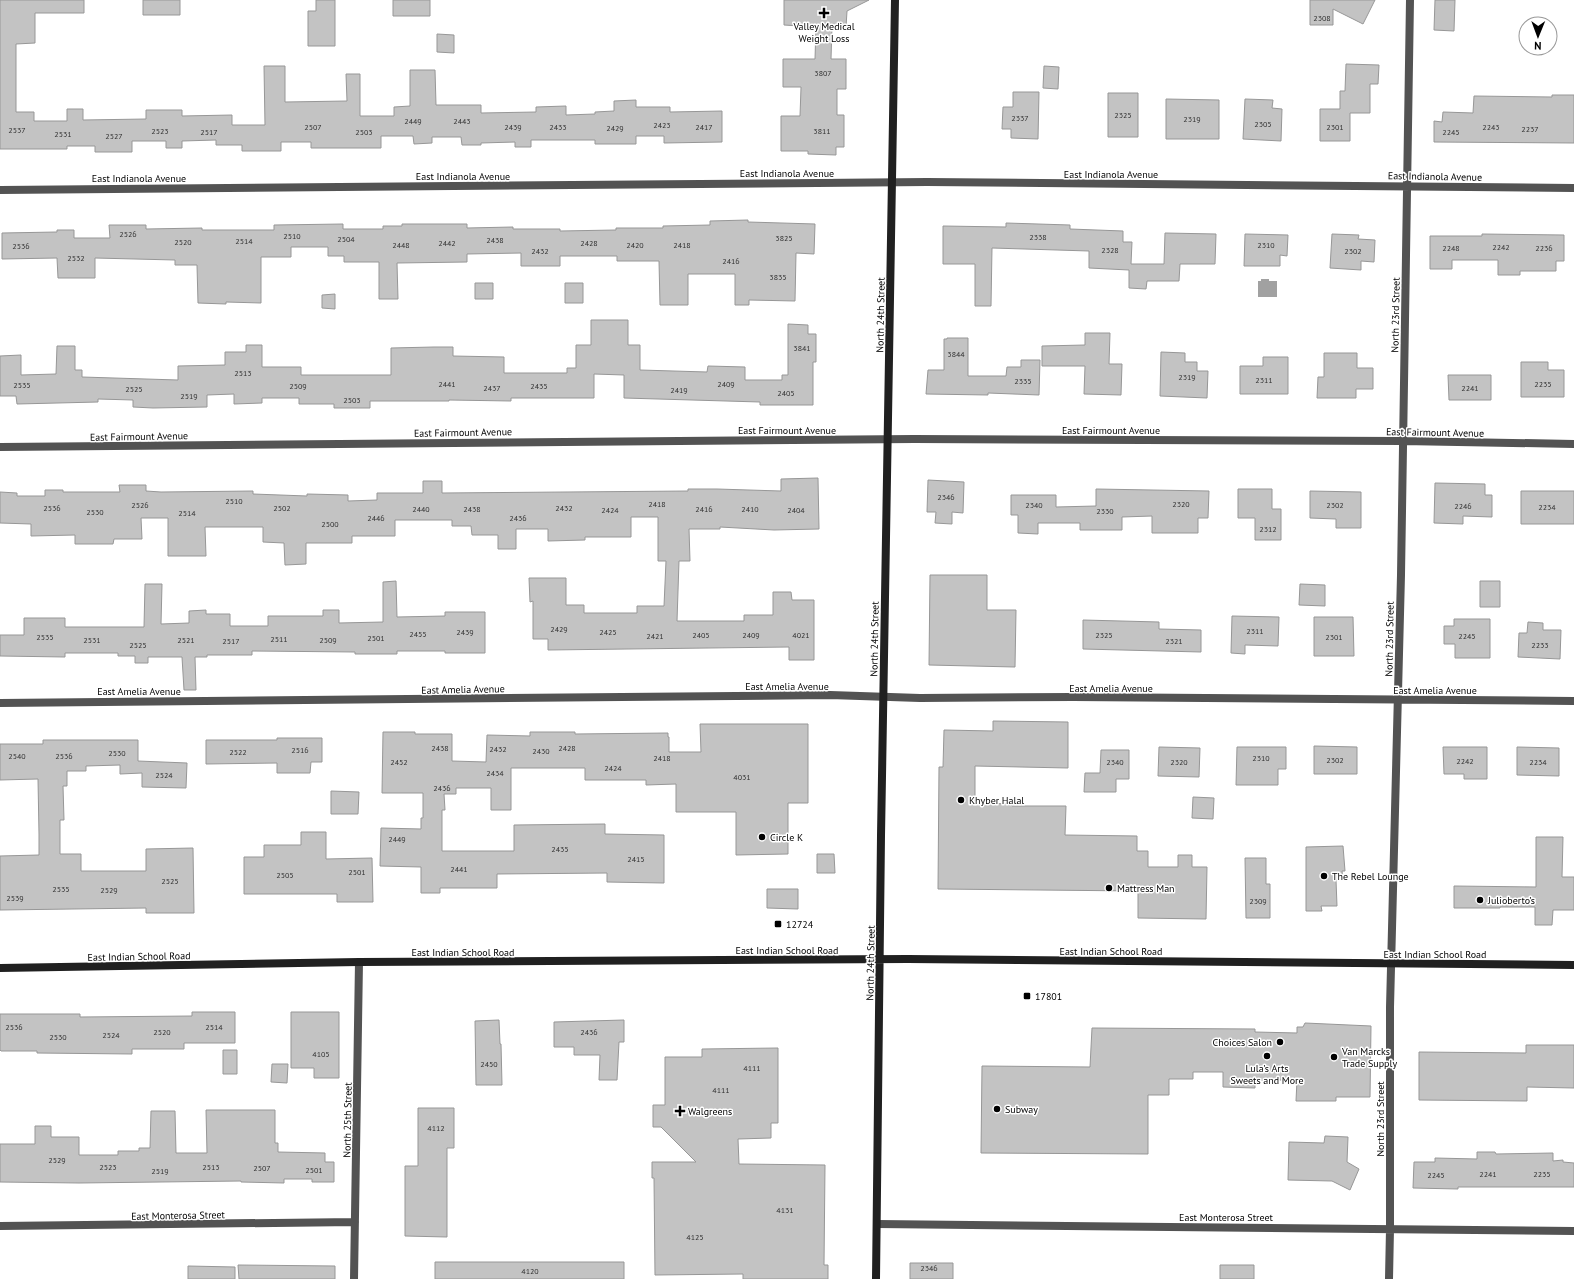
<svg xmlns="http://www.w3.org/2000/svg" width="1574" height="1279" viewBox="0 0 1574 1279" font-family="'PT Sans',sans-serif">
  <style>
    .water { fill: #a1a1a1 }
    .building { fill: #c3c3c3; stroke: #979797 }
    .lines { fill: none; stroke-linecap: round; stroke-linejoin: round }
    .minor { stroke: #535353; stroke-width: 8 }
    .secondary { stroke: #202020; stroke-width: 8 }
    .poi-dot { fill: #000; stroke: #fff; stroke-width: 1.5 }
    .labels { text-anchor: middle; stroke-width: 3; stroke-linejoin: round; paint-order: stroke }
    .number-label { font-size: 8px; fill: #313131 }
    .poi-label { font-size: 10px; fill: #000; stroke: #fff; text-anchor: start }
    .street-label { font-size: 10px; fill: #000; stroke: #fff }
  </style>
  <rect width="100%" height="100%" fill="#fff"/>
  <path class="water" d="M1261,279H1269V281H1277V297H1258V281H1261Z"/>
  <path class="building" d="M0,0H84V13H35V43L16,44V112H34V121H67V109H83V120L146,119V110H182V116L232,115V125H265L264,66H285V102L347,101L346,74H360V116H394V107L410,106V70H435L436,105H481V113L536,112V107L566,106V115L595,114V112L614,111V101L636,100V107H670V112L722,111V142L664,143V136H636V144H595V140H531V147H515V142L481,143V145H462L461,137H432V143L414,144L413,136H381V148H311V142H281V151H242V145H216V140L182,141V148H166V141H132V152H95V146H67V149H0Z
    M143,0H180V15H143Z
    M316,0H335V46H308V11H316Z
    M393,0H430V16H393Z
    M784,0H869L847,11L846,27L832,26L831,59H846V89H837V115H844V147H836V155L808,154V151H781V116H800L801,88V87H783V59H815L816,27L784,25Z
    M1310,0H1375L1363,24L1333,9V25H1310Z
    M1435,0H1455L1454,31L1434,30Z
    M437,34L454,35V53L437,52Z
    M1346,64L1379,65L1378,84H1370V113H1350V141H1320V109H1340V91H1345Z
    M1044,66L1059,67L1058,89L1043,88Z
    M1013,92H1039L1038,139L1011,138V129H1002L1003,107H1013Z
    M1108,93H1138V137H1108Z
    M1552,95H1574V143L1434,142V121L1442,122L1443,112L1473,113L1474,96L1552,97Z
    M1166,99L1219,100V139H1166Z
    M1245,99L1273,100L1272,108L1282,109L1281,141L1243,139Z
    M748,220V222L815,224L814,254L796,253L795,301L749,300V305H735V274H688V305H660L659,261H617V256H560V266H521V253L467,254V262L397,263L398,299H379V262H344V256H328V247H291V257H261V303L226,302V304L198,303L197,265H175V260L95,258V278H58L57,258L2,259V233L57,232V230H74V238H110L109,225H146V229L202,228V230H274V225L343,224V229H383V226H402V224H467V228L513,227V229H560V231L616,230V228H663V226L710,225V221Z
    M1006,223L1070,225V229L1123,231V242H1132L1131,264H1164L1165,233L1216,234L1215,264H1180L1179,281H1147L1146,289L1129,288V270L1089,268V251L992,248L991,306H975V264H943V226L1006,227Z
    M1245,234L1288,235L1287,256L1280,255V266H1244Z
    M1332,234L1359,235L1358,239L1375,240L1374,262L1361,261V270L1330,268Z
    M1482,234L1564,235V261H1556V271H1520V275H1498V260H1452V269H1430V236H1482Z
    M475,283H493V299H475Z
    M565,283H583V303H565Z
    M335,294V309L322,308V295Z
    M591,320H628V345H640V370L707,372L708,366L745,367V380H782V375H788V324L808,325V334H816V362H813V405H760V402L624,398V375L594,374V398H511V401L449,400V401H370V408H334V404H299V398H262V403L234,404V394L207,395V407L153,408L133,407V400L98,399V402L17,404L16,396H0V356L21,355V375L56,374L57,346H75V370H82V377L178,380V366L225,365V352H246V345H262V367H301V375H391V348L434,347H453V356L504,357V373H567V368H576V345H591Z
    M1085,333H1110L1109,364H1122L1121,395L1084,394L1085,366H1042V346L1085,345Z
    M947,338H968V376H1006L1007,367H1021V360H1040L1039,395L988,393V395L926,394L928,370H944V339H947Z
    M1161,352L1185,353V362H1197V371H1208L1207,398L1160,396Z
    M1324,353H1357V368H1373V389H1356V398H1317L1318,377H1324Z
    M1263,357H1288V394H1240V366H1263Z
    M1521,362H1548V370H1564V397H1521Z
    M1448,375H1491V400H1449Z
    M818,478L819,529L774,530L720,527V529H689L690,561H679L677,621H744V615H773V592H791L792,600H814V660H789V647L548,650V639H533V601L530,602L529,578H566V605H584V613H637V606H664L666,561H658V517H631V537H585V540L548,541V529H516V549H498V535H472L471,526H452V520H395V536H352V543H306V564L285,565L284,543L263,542V527H205L206,556H168V518H141L142,539H114L113,544H75V535L31,536V524L0,523V492L17,493V496H45V490H63V492H120L119,485H146V491L161,492L253,491V494L307,496V494L348,495V501L377,500V493H423V481H442V493L688,491V489H717L781,491V479Z
    M928,480L964,482L963,513L952,512V524L935,523L936,512H927Z
    M1435,483L1485,484V495H1492V517L1463,516V524L1434,523Z
    M1096,489L1209,491L1208,518H1198V533H1152V516L1122,517V530H1080V523H1038V534L1018,533V515H1011V495H1056V507L1096,506Z
    M1238,489H1272V509H1281V540H1255V518H1238Z
    M1310,491L1361,492V528H1336V519L1310,518Z
    M1521,491H1574V524H1521Z
    M930,575H987V610H1016L1015,667L929,665Z
    M396,581L397,617L445,616V612H485V653H445V651H397V654H355V652L252,651V655H207V657H195L196,690H184L182,657H148V663H135V656H118V653H65V657L0,656V635H24V618H65V627H144L145,584H162L161,624L189,623V611L206,610V614H230V626H268V616H323V610H339V623L383,622V582Z
    M1480,581H1500V607H1480Z
    M1300,584L1325,585V606L1299,605Z
    M1232,616L1279,617L1278,646L1245,645V654L1231,653Z
    M1314,617H1353L1354,656H1314Z
    M1454,619H1490V658H1455V644H1444V626H1454Z
    M1083,620L1159,622V629L1201,630V652L1083,649Z
    M1528,622L1543,623V630H1561L1560,659L1518,657L1519,633H1527Z
    M993,721L1068,722V768L975,766V803L1012,804V806H1066L1065,835L1137,836V851H1148V867H1178V855H1192V867H1207L1206,919L1138,918V891L938,889L939,767H943L944,730L993,731Z
    M700,724H808V803H788V854L736,855V812H676V784L646,785V780H585V768H511V810H491V788H456V794H444L445,810H442V851H514V825L605,824V834L664,835V883L607,882V873L497,874V888H440V893H421V867L380,866L381,828L421,829V818H423V793H382L383,732H415V734H452V761L486,762L487,735L530,736V732H575V734L668,733V737H669V752H701Z
    M277,738H322V762H311L310,773H277V763L206,764V740H277Z
    M43,740H138V761L187,763L186,788L142,787V773L120,774V765L86,766V771H67V786H63L64,820H60V854H81V871H146V849L193,848L194,913H146V908L0,910V856L39,855V834L38,779L0,780V744H43Z
    M1314,746L1357,747V774H1314Z
    M1159,747L1200,748L1199,777L1158,776Z
    M1237,747H1286V769H1278V785H1236Z
    M1443,747H1487V779H1464V774H1444Z
    M1517,747L1559,748V776L1517,775Z
    M1101,750H1129V779H1116V792H1084L1085,773H1100Z
    M331,791L359,792L358,814H331Z
    M1193,797L1214,798L1213,819L1192,818Z
    M301,832H326V859L372,858L373,902H337V894H244V857H264V845H301Z
    M1536,837H1563L1562,877H1574V910H1553L1552,925H1535V907H1500V908H1454V886L1536,887Z
    M1343,846L1345,871H1342L1343,880H1336L1337,906H1321L1322,911H1306V847Z
    M817,854H834L835,873H817Z
    M1245,858H1266V884H1270V918H1246Z
    M767,889H798V909L767,908Z
    M192,1012H235V1043H184V1049H132V1054L37,1053V1051H1L0,1050V1014H80V1017L192,1016Z
    M291,1012H339V1078H314V1068H291Z
    M499,1020L500,1044H501L502,1085H476L475,1021Z
    M624,1020V1042H619L617,1080H599L600,1055H574V1047H554V1022Z
    M1305,1023L1371,1026L1370,1097H1336V1101H1296L1297,1080H1255V1088L1223,1087V1072H1193V1079H1169V1095H1148V1154L981,1153L982,1066L1090,1067L1092,1028L1255,1029V1032L1297,1033V1027H1303Z
    M1526,1045H1574V1088L1527,1087V1101L1419,1100V1052L1526,1053Z
    M778,1048V1123H771V1138L738,1139L739,1164L825,1165L824,1265H828V1279H743V1274L655,1275L654,1178H652V1162H696L661,1127H653V1105H665V1057H702V1049Z
    M223,1050H237V1074H223Z
    M272,1064H288L287,1083L271,1082Z
    M418,1108H454V1148H447V1237L405,1236V1166H418Z
    M206,1110H275V1143H278V1152L325,1153V1162H334V1182H312V1179H284V1183L241,1182V1181L79,1183L0,1182V1144H35V1126H51V1137H79V1155H118V1151H139V1148H150L151,1111H175L176,1153H207Z
    M1325,1136L1348,1137L1347,1162L1359,1169L1350,1190L1332,1181L1288,1180L1289,1142L1324,1143Z
    M1477,1152H1495L1496,1154L1553,1153V1161L1563,1160V1162L1574,1163V1187H1458V1189L1413,1188L1414,1162H1435V1158L1477,1159Z
    M435,1262H624V1279H435Z
    M910,1263H953V1279H910Z
    M238,1265L335,1266V1279H239Z
    M1220,1265H1254V1279H1220Z
    M188,1266L235,1267V1279H188Z"/>
  <g class="lines">
    <path class="minor" d="M0,190L927,182L1574,188
      M0,447L914,439L1403,441L1574,444
      M0,703L830,695L920,698L1073,697L1574,701
      M877,1224L1574,1231
      M0,1226L355,1222
      M354,1279L359,962
      M1389,1279L1390,1229V1007L1401,575L1410,0"/>
    <path class="secondary" d="M0,968L359,962L908,959L1574,965
      M876,1279L881,836L895,0"/>
  </g>
  <g class="poi-dot">
    <path d="M822 7h4v4h4v4h-4v4h-4v-4h-4v-4h4z"/>
    <circle cx="961" cy="800" r="4"/>
    <circle cx="762" cy="837" r="4"/>
    <circle cx="1324" cy="876" r="4"/>
    <circle cx="1109" cy="888" r="4"/>
    <circle cx="1480" cy="900" r="4"/>
    <rect x="774" y="920" width="8" height="8" rx="2"/>
    <rect x="1023" y="992" width="8" height="8" rx="2"/>
    <circle cx="1280" cy="1042" r="4"/>
    <circle cx="1267" cy="1056" r="4"/>
    <circle cx="1334" cy="1057" r="4"/>
    <circle cx="997" cy="1109" r="4"/>
    <path d="M678 1105h4v4h4v4h-4v4h-4v-4h-4v-4h4z"/>
  </g>
  <g class="labels">
    <g class="number-label">
      <text x="1322" y="21">2308</text>
      <text x="823" y="76">3807</text>
      <text x="1123" y="118">2325</text>
      <text x="1020" y="121">2337</text>
      <text x="1192" y="122">2319</text>
      <text x="413" y="124">2449</text>
      <text x="462" y="124">2443</text>
      <text x="1263" y="127">2305</text>
      <text x="662" y="128">2423</text>
      <text x="313" y="130">2507</text>
      <text x="513" y="130">2439</text>
      <text x="558" y="130">2433</text>
      <text x="704" y="130">2417</text>
      <text x="1335" y="130">2301</text>
      <text x="1491" y="130">2243</text>
      <text x="615" y="131">2429</text>
      <text x="1530" y="132">2237</text>
      <text x="17" y="133">2537</text>
      <text x="160" y="134">2523</text>
      <text x="822" y="134">3811</text>
      <text x="209" y="135">2517</text>
      <text x="364" y="135">2503</text>
      <text x="1451" y="135">2245</text>
      <text x="63" y="137">2531</text>
      <text x="114" y="139">2527</text>
      <text x="128" y="237">2526</text>
      <text x="292" y="239">2510</text>
      <text x="1038" y="240">2338</text>
      <text x="784" y="241">3825</text>
      <text x="346" y="242">2504</text>
      <text x="495" y="243">2438</text>
      <text x="244" y="244">2514</text>
      <text x="183" y="245">2520</text>
      <text x="447" y="246">2442</text>
      <text x="589" y="246">2428</text>
      <text x="401" y="248">2448</text>
      <text x="635" y="248">2420</text>
      <text x="682" y="248">2418</text>
      <text x="1266" y="248">2310</text>
      <text x="21" y="249">2536</text>
      <text x="1501" y="250">2242</text>
      <text x="1451" y="251">2248</text>
      <text x="1544" y="251">2236</text>
      <text x="1110" y="253">2328</text>
      <text x="540" y="254">2432</text>
      <text x="1353" y="254">2302</text>
      <text x="76" y="261">2532</text>
      <text x="731" y="264">2416</text>
      <text x="778" y="280">3835</text>
      <text x="802" y="351">3841</text>
      <text x="956" y="357">3844</text>
      <text x="243" y="376">2513</text>
      <text x="1187" y="380">2319</text>
      <text x="1264" y="383">2311</text>
      <text x="1023" y="384">2335</text>
      <text x="447" y="387">2441</text>
      <text x="726" y="387">2409</text>
      <text x="1543" y="387">2235</text>
      <text x="22" y="388">2535</text>
      <text x="298" y="389">2509</text>
      <text x="539" y="389">2435</text>
      <text x="492" y="391">2437</text>
      <text x="1470" y="391">2241</text>
      <text x="134" y="392">2525</text>
      <text x="679" y="393">2419</text>
      <text x="786" y="396">2405</text>
      <text x="189" y="399">2519</text>
      <text x="352" y="403">2503</text>
      <text x="946" y="500">2346</text>
      <text x="234" y="504">2510</text>
      <text x="657" y="507">2418</text>
      <text x="1181" y="507">2320</text>
      <text x="140" y="508">2526</text>
      <text x="1034" y="508">2340</text>
      <text x="1335" y="508">2302</text>
      <text x="1463" y="509">2246</text>
      <text x="1547" y="510">2234</text>
      <text x="52" y="511">2536</text>
      <text x="282" y="511">2502</text>
      <text x="564" y="511">2432</text>
      <text x="421" y="512">2440</text>
      <text x="472" y="512">2438</text>
      <text x="704" y="512">2416</text>
      <text x="750" y="512">2410</text>
      <text x="610" y="513">2424</text>
      <text x="796" y="513">2404</text>
      <text x="1105" y="514">2330</text>
      <text x="95" y="515">2530</text>
      <text x="187" y="516">2514</text>
      <text x="376" y="521">2446</text>
      <text x="518" y="521">2436</text>
      <text x="330" y="527">2500</text>
      <text x="1268" y="532">2312</text>
      <text x="559" y="632">2429</text>
      <text x="1255" y="634">2311</text>
      <text x="465" y="635">2439</text>
      <text x="608" y="635">2425</text>
      <text x="418" y="637">2455</text>
      <text x="701" y="638">2405</text>
      <text x="751" y="638">2409</text>
      <text x="801" y="638">4021</text>
      <text x="1104" y="638">2325</text>
      <text x="655" y="639">2421</text>
      <text x="1467" y="639">2245</text>
      <text x="45" y="640">2535</text>
      <text x="1334" y="640">2301</text>
      <text x="376" y="641">2501</text>
      <text x="279" y="642">2511</text>
      <text x="92" y="643">2531</text>
      <text x="186" y="643">2521</text>
      <text x="328" y="643">2509</text>
      <text x="231" y="644">2517</text>
      <text x="1174" y="644">2321</text>
      <text x="138" y="648">2525</text>
      <text x="1540" y="648">2233</text>
      <text x="440" y="751">2438</text>
      <text x="567" y="751">2428</text>
      <text x="498" y="752">2432</text>
      <text x="300" y="753">2516</text>
      <text x="541" y="754">2430</text>
      <text x="238" y="755">2522</text>
      <text x="117" y="756">2530</text>
      <text x="17" y="759">2540</text>
      <text x="64" y="759">2536</text>
      <text x="662" y="761">2418</text>
      <text x="1261" y="761">2310</text>
      <text x="1335" y="763">2302</text>
      <text x="1465" y="764">2242</text>
      <text x="399" y="765">2452</text>
      <text x="1115" y="765">2340</text>
      <text x="1179" y="765">2320</text>
      <text x="1538" y="765">2234</text>
      <text x="613" y="771">2424</text>
      <text x="495" y="776">2434</text>
      <text x="164" y="778">2524</text>
      <text x="742" y="780">4031</text>
      <text x="442" y="791">2436</text>
      <text x="397" y="842">2449</text>
      <text x="560" y="852">2435</text>
      <text x="636" y="862">2415</text>
      <text x="459" y="872">2441</text>
      <text x="357" y="875">2501</text>
      <text x="285" y="878">2505</text>
      <text x="170" y="884">2525</text>
      <text x="61" y="892">2535</text>
      <text x="109" y="893">2529</text>
      <text x="15" y="901">2539</text>
      <text x="1258" y="904">2309</text>
      <text x="14" y="1030">2536</text>
      <text x="214" y="1030">2514</text>
      <text x="162" y="1035">2520</text>
      <text x="589" y="1035">2436</text>
      <text x="111" y="1038">2524</text>
      <text x="58" y="1040">2530</text>
      <text x="321" y="1057">4105</text>
      <text x="489" y="1067">2450</text>
      <text x="752" y="1071">4111</text>
      <text x="721" y="1093">4111</text>
      <text x="436" y="1131">4112</text>
      <text x="57" y="1163">2529</text>
      <text x="108" y="1170">2523</text>
      <text x="211" y="1170">2513</text>
      <text x="262" y="1171">2507</text>
      <text x="314" y="1173">2501</text>
      <text x="160" y="1174">2519</text>
      <text x="1488" y="1177">2241</text>
      <text x="1542" y="1177">2235</text>
      <text x="1436" y="1178">2245</text>
      <text x="785" y="1213">4131</text>
      <text x="695" y="1240">4125</text>
      <text x="929" y="1271">2346</text>
      <text x="530" y="1274">4120</text>
    </g>
    <g class="poi-label">
      <text x="824" y="30" text-anchor="middle">Valley Medical<tspan x="824" dy="12">Weight Loss</tspan></text>
      <text x="969" y="804">Khyber Halal</text>
      <text x="770" y="841">Circle K</text>
      <text x="1332" y="880">The Rebel Lounge</text>
      <text x="1117" y="892">Mattress Man</text>
      <text x="1488" y="904">Julioberto’s</text>
      <text x="786" y="928">12724</text>
      <text x="1035" y="1000">17801</text>
      <text x="1272" y="1046" text-anchor="end">Choices Salon</text>
      <text x="1342" y="1055">Van Marcks<tspan x="1342" dy="12">Trade Supply</tspan></text>
      <text x="1267" y="1072" text-anchor="middle">Lula’s Arts<tspan x="1267" dy="12">Sweets and More</tspan></text>
      <text x="1005" y="1113">Subway</text>
      <text x="688" y="1115">Walgreens</text>
    </g>
    <g class="street-label">
      <text x="787" y="177">East Indianola Avenue</text>
      <text x="1111" y="178">East Indianola Avenue</text>
      <text x="463" y="180">East Indianola Avenue</text>
      <text transform="translate(1435 176) rotate(1)" y="4">East Indianola Avenue</text>
      <text x="139" y="182">East Indianola Avenue</text>
      <text transform="translate(880 315) rotate(-89)" y="4">North 24th Street</text>
      <text transform="translate(1395 315) rotate(-89)" y="4">North 23rd Street</text>
      <text x="787" y="434">East Fairmount Avenue</text>
      <text x="1111" y="434">East Fairmount Avenue</text>
      <text transform="translate(463 432) rotate(-1)" y="4">East Fairmount Avenue</text>
      <text transform="translate(1435 432) rotate(1)" y="4">East Fairmount Avenue</text>
      <text transform="translate(139 436) rotate(-1)" y="4">East Fairmount Avenue</text>
      <text transform="translate(874 639) rotate(-89)" y="4">North 24th Street</text>
      <text transform="translate(1389 639) rotate(-89)" y="4">North 23rd Street</text>
      <text x="787" y="690">East Amelia Avenue</text>
      <text x="1111" y="692">East Amelia Avenue</text>
      <text transform="translate(463 689) rotate(-1)" y="4">East Amelia Avenue</text>
      <text x="1435" y="694">East Amelia Avenue</text>
      <text x="139" y="695">East Amelia Avenue</text>
      <text x="787" y="954">East Indian School Road</text>
      <text x="1111" y="955">East Indian School Road</text>
      <text x="463" y="956">East Indian School Road</text>
      <text x="1435" y="958">East Indian School Road</text>
      <text transform="translate(139 956) rotate(-1)" y="4">East Indian School Road</text>
      <text transform="translate(870 963) rotate(-89)" y="4">North 24th Street</text>
      <text transform="translate(1380 1119) rotate(-90)" y="4">North 23rd Street</text>
      <text transform="translate(347 1120) rotate(-89)" y="4">North 25th Street</text>
      <text transform="translate(178 1215) rotate(-1)" y="4">East Monterosa Street</text>
      <text x="1226" y="1221">East Monterosa Street</text>
    </g>
  </g>
  <g transform="translate(1538 36) rotate(181)"><circle r="19" fill="#ffffff" stroke="#999999"/>
  <path d="M0-3L7 15L0 10L-7 15Z" fill="#000000"/>
  <text y="-6" font-size="11" font-weight="bold" text-anchor="middle" fill="#000000">N</text>
  </g>
</svg>
